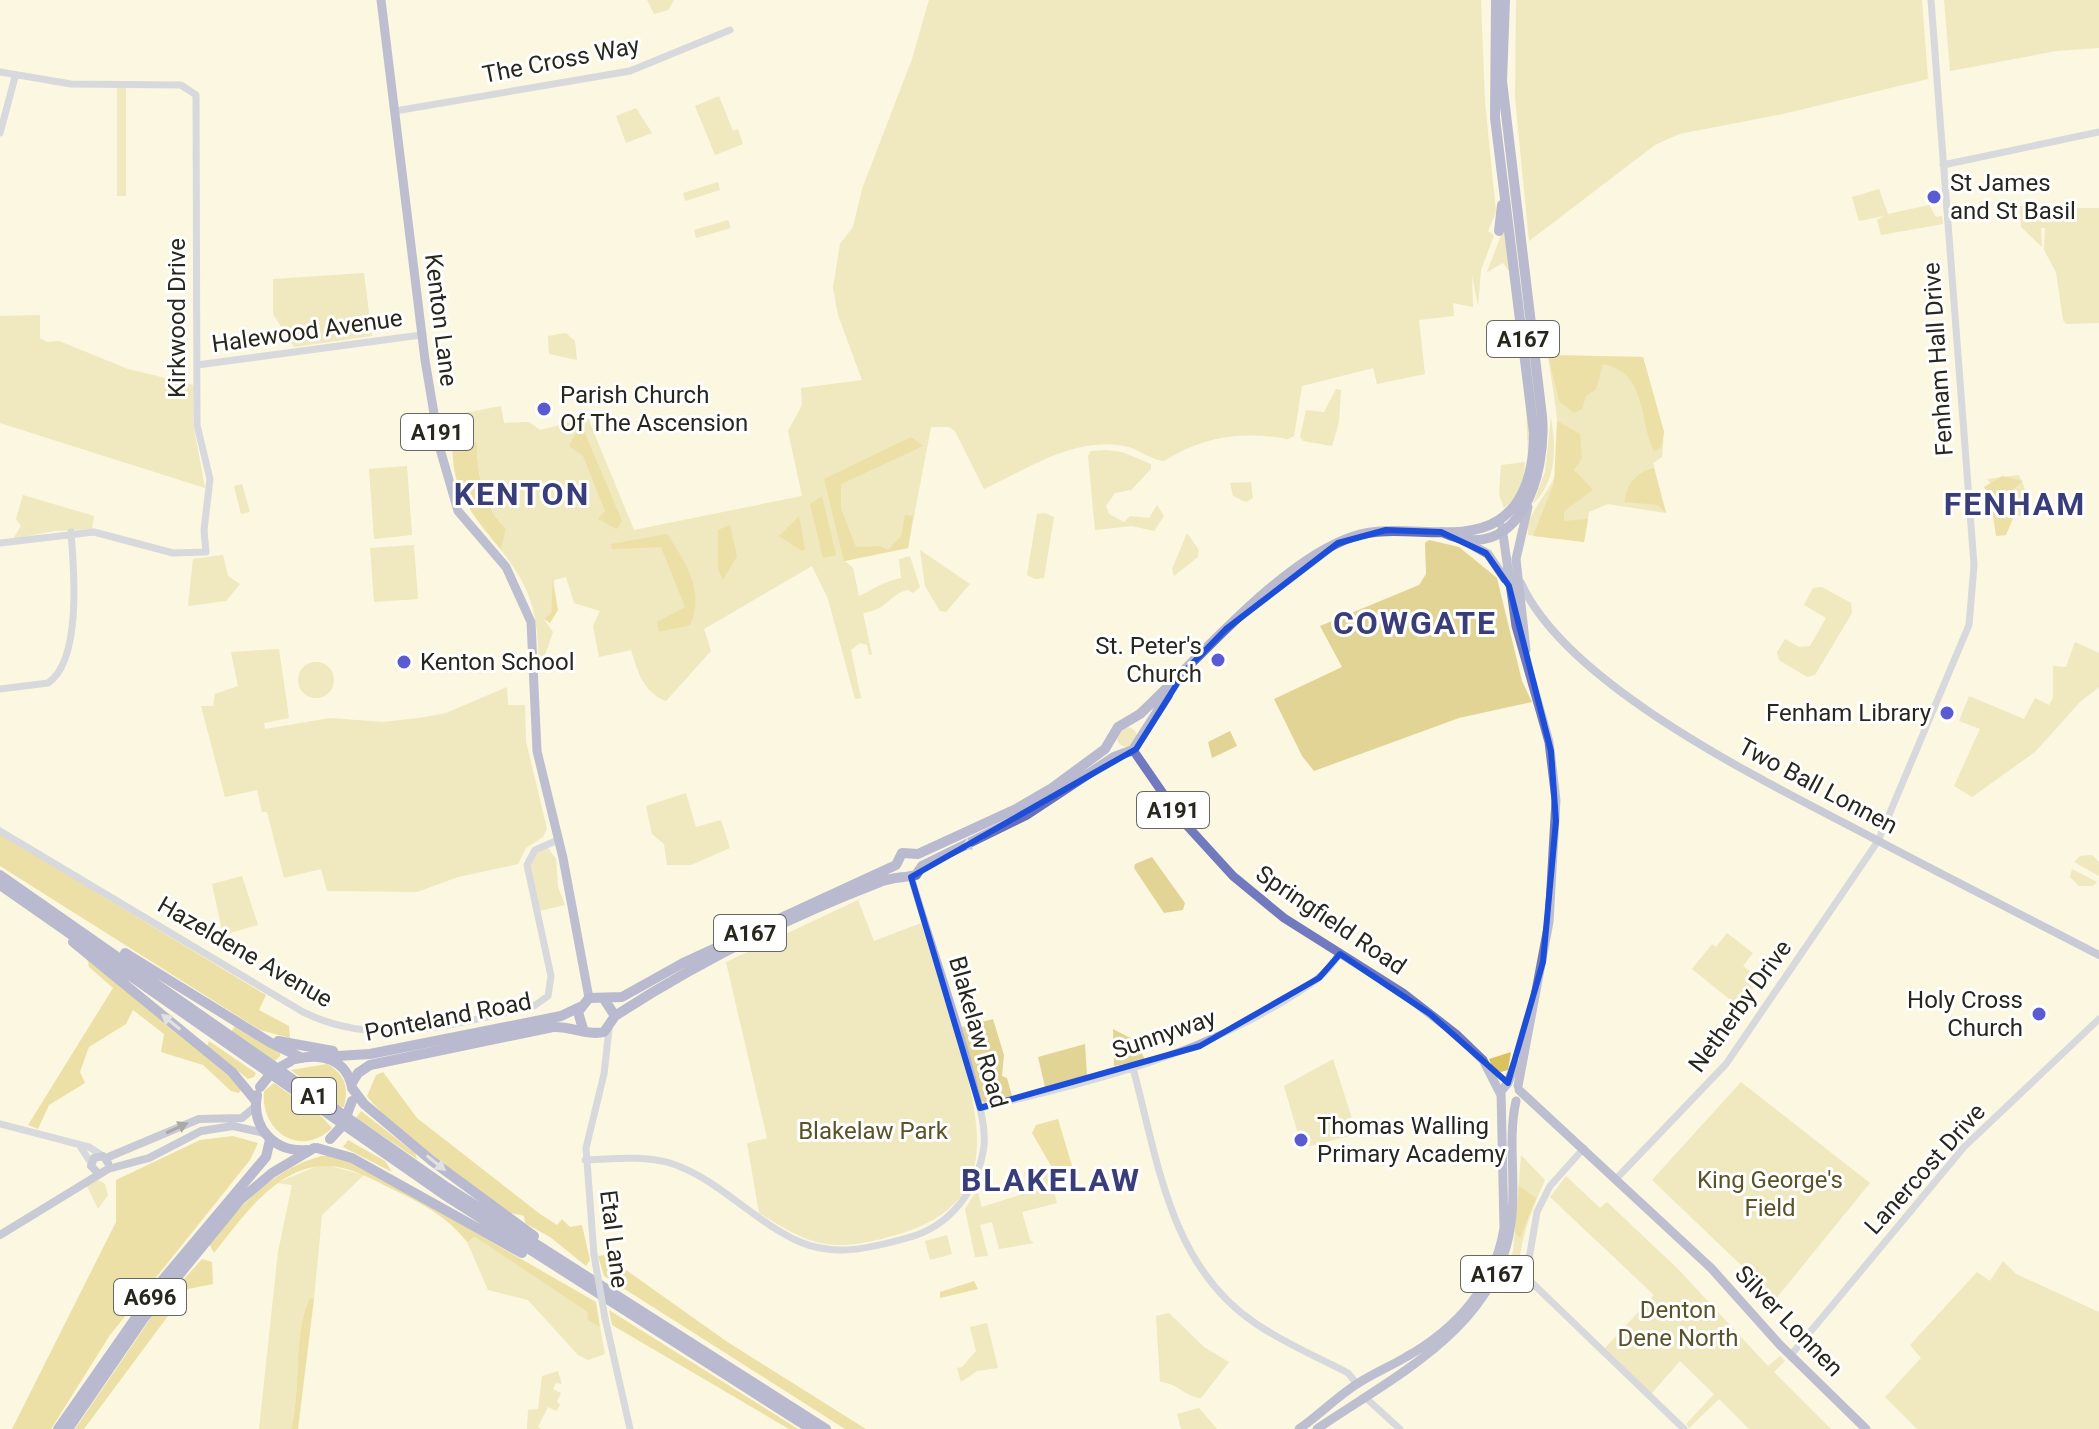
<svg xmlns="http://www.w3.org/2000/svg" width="2099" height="1429" viewBox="0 0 2099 1429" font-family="Roboto,sans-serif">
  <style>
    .green { fill: #e2d494 }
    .forest { fill: #dac35f }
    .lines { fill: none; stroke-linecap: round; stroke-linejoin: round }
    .tertiary { stroke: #adb3da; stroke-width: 7 }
    .secondary { stroke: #8b92cb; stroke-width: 8 }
    .primary { stroke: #727abf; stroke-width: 9 }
    .trunk { stroke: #686fba; stroke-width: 10 }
    .tertiary-bridge { stroke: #adb3da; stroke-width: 7 }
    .trunk-bridge { stroke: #686fba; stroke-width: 10 }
    .oneway { fill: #c3c5e3 }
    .oneway2 { fill: #4b4c5b }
    .marked { fill: none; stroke: #1d4ed8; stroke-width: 6; stroke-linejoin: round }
    .poi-dot { fill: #5a5bd2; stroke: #fff; stroke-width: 3 }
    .labels { text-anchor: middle; stroke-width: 6; stroke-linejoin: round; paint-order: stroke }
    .shield { fill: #fff; stroke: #686862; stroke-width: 2 }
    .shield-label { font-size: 22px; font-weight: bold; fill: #28271e }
    .street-label { font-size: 24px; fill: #28271e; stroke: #fff }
    .poi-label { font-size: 24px; fill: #28271e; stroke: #fff; text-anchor: start }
    .park-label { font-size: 24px; fill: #5b5228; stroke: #fff }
    .district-label { font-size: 32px; font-weight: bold; letter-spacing: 2px; fill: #393d79; stroke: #fff }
  </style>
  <rect width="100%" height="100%" fill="#fbf7e0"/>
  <path class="green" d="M647,0H674L668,10L654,14Z
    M929,0H1481L1485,102L1496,212L1488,231L1494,235L1481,270L1478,306L1472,275L1473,307L1453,303L1454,316L1419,320L1425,374L1377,384L1373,368L1302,386L1294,436L1288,439C1241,431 1204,436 1164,461C1150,460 1138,448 1124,446C1075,436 1027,469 984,489L955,431L949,427H931L908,548L845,561L853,568L859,596C872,590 884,581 901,578L899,559L910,556L920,587L913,593L908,590C889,594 889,609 863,613L872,654L869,655L867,645L860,643L851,650L861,698L855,699L828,599L812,566L704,629L711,651L666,701C643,692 638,672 631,650L599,657L593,626L600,611L574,603L566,577L554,580L551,613L544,619L553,632L539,672C538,618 535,593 501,550L506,529C484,506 477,474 477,444L453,438L452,451L444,417L501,406L504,423L529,422L540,430L588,418L634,530L802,496L788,431L802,405L801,388L862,380L838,315L833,288L840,244L853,227L862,189L912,59Z
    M1516,0H1922L1928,79L1783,114L1679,134L1655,145L1529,241L1515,98Z
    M1944,0H2099V48L2056,51L1950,71Z
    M117,88H126V196H117Z
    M719,96L733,131L738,129L743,144L715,155L695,106Z
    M636,108L652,133L626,143L616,116Z
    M718,182L720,190L685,201L683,193Z
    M1879,189L1888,214L1929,205L1936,217L1942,216L1943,224L1881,235L1877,220L1884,216L1859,221L1852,197Z
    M2044,205V208H2099V323L2066,324L2063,320L2056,272L2044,250L2045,228H2041L2042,247L2021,227L2020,206Z
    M728,220L731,228L696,238L694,230Z
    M1505,225L1530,418L1528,461L1526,403L1510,272L1503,263L1487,272Z
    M364,273L372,336L294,347L273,314V279Z
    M40,315V338L47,342L59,341L128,369L194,385L193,423L205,488L0,423V316Z
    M566,333L575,341L577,360L549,354L548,336Z
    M1548,355L1643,357L1664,432L1662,457L1653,463L1666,513L1608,504L1589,512L1584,542L1528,535C1525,511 1553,492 1557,468C1563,432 1552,390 1548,355Z
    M1336,389L1341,390L1339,422L1332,446L1303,441L1300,437L1306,410L1324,412Z
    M1551,417C1556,449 1557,480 1533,504L1545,472Z
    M1106,450L1122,452L1151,464V469L1131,490L1115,493L1106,506L1109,514L1124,522L1130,516L1149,518L1157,505L1164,516L1154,531L1132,526L1095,530L1088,456L1091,451Z
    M1525,462C1525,480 1517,498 1504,508L1499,495L1501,465Z
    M407,466L412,535L374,539L369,469Z
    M2019,475L2028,496L2025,497V516C2000,517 2001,493 1987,479Z
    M1251,482L1253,498L1246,502L1233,496L1230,483Z
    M242,484L250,512L241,514L234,486Z
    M23,495L94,516L92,529L54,531L13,539L21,526L16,519Z
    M1045,513L1054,517L1044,578L1035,579L1027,575L1037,514Z
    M1187,533L1199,550L1198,557L1174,576L1172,569Z
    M1429,540L1459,547L1497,578L1522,681L1532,702L1459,718L1314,771L1302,756L1274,699L1342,667L1320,626L1419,585L1426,574L1425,543Z
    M414,545L418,599L374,602L370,548Z
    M920,550L970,584L946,612L940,611L925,586Z
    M223,555L228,576L240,584L226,601L188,606L193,559Z
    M1822,587L1851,603L1852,613L1815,675L1807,677L1779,660L1777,652L1785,639L1799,647L1810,646L1826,618L1804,605L1813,588Z
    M2075,642L2099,653V687L2080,702L2035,752L1972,797L1954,786L1980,729L1959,721L1969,696L2024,719L2035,698L2049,705L2053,698V666L2066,667Z
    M279,649L289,718L264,723L265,729L330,718L383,722L419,718L446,713L507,687L508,705H525L526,741L547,829L543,837L526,848L518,864L458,877L417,892L327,891L321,869L284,878L267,812H262L257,790L225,797L201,706H213L215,694L238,686L231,652Z
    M298 680a18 18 0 1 1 36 0a18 18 0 1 1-36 0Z
    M1117 737a10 10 0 1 1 20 0a10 10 0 1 1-20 0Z
    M1230,731L1237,746L1212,758L1208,742Z
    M686,793L696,827L721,820L730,848L691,865H667L664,844L652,834L646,806Z
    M548,848L556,859L558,887L565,905L539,911L530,863L537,853Z
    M2092,855L2099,862V876L2074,862L2080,856Z
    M1152,857L1185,903L1183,910L1164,913L1134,868L1135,864Z
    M2072,869L2097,882L2093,886H2079L2070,877Z
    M242,876L258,925L223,935L212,884Z
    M858,900L874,941L921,923C938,968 952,1011 963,1058C983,1138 996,1206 896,1235C832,1253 815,1248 759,1213L747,1143L767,1138L726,962Z
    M1727,933L1753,953L1743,966L1760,979L1739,1007L1692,969L1712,944L1716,947Z
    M993,1019L1004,1055L1002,1076L1007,1078L1012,1096L984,1103L980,1099L962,1027Z
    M1113,1029L1136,1041L1145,1060L1114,1066Z
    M1085,1044L1087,1075L1045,1087L1038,1057Z
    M1333,1059L1357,1134L1302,1148L1284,1086Z
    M1741,1082L1870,1183L1774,1301L1740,1264L1652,1180Z
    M1521,1155L1545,1180C1532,1209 1518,1243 1519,1275L1499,1283L1513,1252Z
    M317,1166H330L364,1175L322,1215L314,1299H309C292,1341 302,1385 291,1429H259L278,1252L292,1185L277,1183Z
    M1048,1167L1057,1203L1022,1212L1030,1240L1034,1243L999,1249L992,1222L980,1225L988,1256L975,1257L965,1209L977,1190L982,1207L1029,1192L1024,1172Z
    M1566,1176L1600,1208L1607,1202L1678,1269L1768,1366L1780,1356L1785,1361L1774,1372L1831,1429H1749L1719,1399L1689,1428L1686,1424L1714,1394L1680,1361L1651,1394L1605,1348L1654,1295L1550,1197Z
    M98,1180L105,1184L108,1195L98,1209L87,1186Z
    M947,1235L952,1254L930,1260L925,1241Z
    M475,1237L587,1312L589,1320L600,1327L605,1354L588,1360L578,1355L528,1300L488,1290L467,1242Z
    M2003,1261L2016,1274L2099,1312V1429H1917L1885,1397L1921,1358L1910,1345L1977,1272L1990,1281Z
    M1169,1313L1204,1347L1229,1362L1201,1398C1185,1397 1176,1382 1160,1382L1156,1316Z
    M987,1323L998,1368L977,1371L961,1382L957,1368L962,1367L976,1351L970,1327Z
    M558,1371L562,1384L556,1383L553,1389L561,1393L557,1401L560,1405L556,1411L548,1407L538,1427L541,1429H527L528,1410L538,1409L542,1376Z
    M1199,1408L1217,1429H1181L1177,1414Z"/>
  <path class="forest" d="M1548,355L1643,357L1664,432L1661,447L1654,452C1639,419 1647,372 1603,364L1596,389L1586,396L1582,409L1574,413L1559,401Z
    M1557,421L1580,434L1582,458L1574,470L1593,490L1564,511V521L1588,519L1584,542L1533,536L1554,483Z
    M577,431H584L622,521L617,529L598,519L605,511L583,456L569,446Z
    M911,437L923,446L841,484V509L856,547L880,546L888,550L901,536L905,515L913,516L908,548L844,561L824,479Z
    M453,438L477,443C477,474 483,506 506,529L501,550C471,513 449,489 453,438Z
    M1654,468L1666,513L1658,505L1625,502C1625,485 1638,471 1654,468Z
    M2002,476L2023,481L2005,496L2014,516L2006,535L1996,536L1990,496L1984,487Z
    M822,496L836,555L823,558L810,504Z
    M799,516L805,549L802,551L779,536Z
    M730,525L737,556L723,580L718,569V530Z
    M667,534C686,562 705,592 690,625L659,632L657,622L685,607L661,547L612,549L611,544Z
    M553,580L558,610L550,623L544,619L551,613Z
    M0,834L266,995L259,1010L289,1026L290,1038L260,1030L0,866Z
    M87,957L243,1086L239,1093L231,1091L203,1065L161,1052L164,1034L133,1010L126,1024L89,1047L80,1072L85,1083L49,1105L38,1129L28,1125L113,988L89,967Z
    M235,1026L280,1053V1056L275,1061L231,1032Z
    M209,1041L256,1073L254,1077L248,1079L207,1046Z
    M1511,1052L1508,1070L1501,1072L1492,1067L1489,1059Z
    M327,1064C345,1074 349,1087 344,1107H338L291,1070Z
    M383,1072L417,1118L540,1214L557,1225L562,1219L570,1227L582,1225L590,1260L586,1266L550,1237L525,1223L524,1216C518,1214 512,1214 506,1211C481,1201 382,1118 367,1096L376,1075Z
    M274,1083L322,1117L332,1128C300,1159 260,1131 264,1091Z
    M361,1111L415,1153L417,1159L356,1118Z
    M1058,1119L1073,1169L1061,1174L1054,1171L1032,1133L1036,1125Z
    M233,1136L258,1143L250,1160L110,1335L51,1429H12L116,1222V1180L200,1140Z
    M348,1140L385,1161L392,1172L343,1147Z
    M321,1156H336L354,1163L596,1302L600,1327L588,1320L587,1312L475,1237L467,1242C447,1216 421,1203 392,1189C372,1179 351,1167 328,1166C278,1164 241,1219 214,1253L209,1244C242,1204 270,1171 321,1156Z
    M1519,1186L1536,1198L1520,1238L1515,1233Z
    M605,1255L726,1341L866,1429H845L604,1276L598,1256Z
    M202,1259L212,1262L213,1284L188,1289L84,1429H75L157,1309Z
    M974,1281L978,1289L940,1298V1292Z
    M309,1299H314L298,1429H291C302,1385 292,1341 309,1299Z
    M609,1310L798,1429H789L612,1325Z"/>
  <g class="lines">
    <path class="tertiary" d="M0,72L71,84L181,85L196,95L197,425L210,479L204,530L206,552L173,553L94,532L0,543
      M395,111L630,71L730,30
      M0,133L15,77
      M1943,165L2099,132
      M197,365L421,335
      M0,689L48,683C82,660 74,569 71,532
      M0,831L303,1012C379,1050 456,1023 534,1006L548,996L551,976L527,865L535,850L558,840
      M1133,1068C1158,1161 1170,1266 1255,1323C1284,1343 1317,1357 1348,1373L1357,1384
      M980,1108C1086,1083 1184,1060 1279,1004C1302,990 1325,978 1339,954
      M0,1124L89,1147L103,1156
      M80,1146L91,1163
      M1584,1148L1550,1186L1537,1212L1526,1277L1684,1429
      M585,1160C613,1159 643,1155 670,1163C718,1178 754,1222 800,1242C835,1257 871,1248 907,1238C950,1227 978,1190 984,1146C986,1124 978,1102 973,1081C956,1011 931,945 911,877
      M1616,1179L1726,1064L1878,841L1969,625L1974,565L1931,0
      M594,1255L586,1148L604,1074L609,1029
      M605,1318L630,1429
      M1791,1355L1964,1147L2099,1019
      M1367,1399L1400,1429"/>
    <path class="secondary" d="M1521,583C1566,683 1754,776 1850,826C1933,870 2016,912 2099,955
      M106,1158L199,1119L242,1118L256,1106
      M99,1174L91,1166L94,1158L103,1156L108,1163
      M0,1235L108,1169L149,1158L201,1131L233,1126L264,1133"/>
    <path class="primary" d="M381,0L425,360L440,449L458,511L506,567L531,622L537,751L563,858L589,998
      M1502,527L1516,626L1549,742L1556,800L1549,922L1518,1086
      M1467,542L1488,554L1505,579
      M1526,650L1516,559L1528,507
      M1133,750L1180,818L1233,876L1284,918L1403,993L1456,1034L1483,1060L1501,1095
      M1519,1090L1711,1268L1780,1345L1866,1429
      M1299,1429C1319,1415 1338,1396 1357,1384C1372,1374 1391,1366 1406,1357C1456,1329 1495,1286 1504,1228L1501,1091L1508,1083L1515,1064
      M1317,1429C1394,1376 1497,1328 1511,1224C1517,1184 1507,1141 1516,1101"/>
    <path class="trunk" d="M1499,231L1502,205
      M1442,532C1519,568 1547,475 1542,416L1502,81L1505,0
      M0,875L448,1188L826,1429
      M0,885L443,1194L811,1429
      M73,942L232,1072L256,1101
      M125,953L271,1043L302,1058
      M615,1016C696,963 789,917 880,882C892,877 904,878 916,875L922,866L1026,815L1114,757L1133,750L1168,695
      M583,1029L578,1012L589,998L622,997L683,963L896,865L902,853L918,854L1016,809L1052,788L1105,749L1118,727L1140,714C1196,662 1282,559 1355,536C1399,522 1461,545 1499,520C1527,501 1534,464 1534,433L1495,118L1496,0
      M278,1041L333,1051
      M321,1057L370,1054L561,1016L580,1007
      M296,1059C322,1053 346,1059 352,1087
      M352,1083L358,1073L370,1065L553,1027C571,1026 588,1036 604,1032L615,1016L604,999
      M352,1088L364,1104L432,1161L534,1236
      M257,1095C251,1128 275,1153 307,1150
      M317,1148L352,1158L522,1253
      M58,1429L160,1283L266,1157L270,1140
      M68,1429L144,1318L240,1200L272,1173L314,1148"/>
    <path class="tertiary-bridge" d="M594,1255L605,1318"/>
    <path class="trunk-bridge" d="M260,1087L273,1071L291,1061
      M330,1139L343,1125L352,1101"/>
  </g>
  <defs><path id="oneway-solid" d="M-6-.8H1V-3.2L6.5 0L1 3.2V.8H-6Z" transform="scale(2)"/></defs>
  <g class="oneway">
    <use href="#oneway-solid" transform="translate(972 843) rotate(154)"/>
    <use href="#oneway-solid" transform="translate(171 1022) rotate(-141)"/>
    <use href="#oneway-solid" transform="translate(436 1163) rotate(38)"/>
  </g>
  <use class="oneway2" href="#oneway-solid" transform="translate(177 1128) rotate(-25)"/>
  <path d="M0 0H2099V1429H0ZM1386,530L1441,532L1486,553L1509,586L1551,751L1556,821L1543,962L1508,1083L1430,1014L1340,954L1319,978L1200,1046L980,1108L911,877L1136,749L1185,671L1226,629L1338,543Z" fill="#fbf7e0" fill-opacity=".55" fill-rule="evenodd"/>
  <path class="marked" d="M1386,530L1441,532L1486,553L1509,586L1551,751L1556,821L1543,962L1508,1083L1430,1014L1340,954L1319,978L1200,1046L980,1108L911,877L1136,749L1185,671L1226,629L1338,543Z"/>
  <g class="poi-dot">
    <circle cx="1934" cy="197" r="8"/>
    <circle cx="544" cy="409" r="8"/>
    <circle cx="1218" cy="660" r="8"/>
    <circle cx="404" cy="662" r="8"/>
    <circle cx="1947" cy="713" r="8"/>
    <circle cx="2039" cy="1014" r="8"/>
    <circle cx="1301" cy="1140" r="8"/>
  </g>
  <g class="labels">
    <g class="shield">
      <rect x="1487" y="321" width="72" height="36" rx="6"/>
      <rect x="401" y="414" width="72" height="36" rx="6"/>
      <rect x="1137" y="792" width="72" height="36" rx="6"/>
      <rect x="714" y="915" width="72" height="36" rx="6"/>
      <rect x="292" y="1078" width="44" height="36" rx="6"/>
      <rect x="1461" y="1256" width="72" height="36" rx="6"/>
      <rect x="114" y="1279" width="72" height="36" rx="6"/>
    </g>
    <g class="shield-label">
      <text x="1523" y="347">A167</text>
      <text x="437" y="440">A191</text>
      <text x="1173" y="818">A191</text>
      <text x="750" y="941">A167</text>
      <text x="314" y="1104">A1</text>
      <text x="1497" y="1282">A167</text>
      <text x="150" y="1305">A696</text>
    </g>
    <g class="street-label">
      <text transform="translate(561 60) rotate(-11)" y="8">The Cross Way</text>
      <text transform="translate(177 318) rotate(-90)" y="8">Kirkwood Drive</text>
      <text transform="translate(441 320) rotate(83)" y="8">Kenton Lane</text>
      <text transform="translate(307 331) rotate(-8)" y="8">Halewood Avenue</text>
      <text transform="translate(1938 359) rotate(-94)" y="8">Fenham Hall Drive</text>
      <text transform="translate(1818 786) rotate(28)" y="8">Two Ball Lonnen</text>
      <text transform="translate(1331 920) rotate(34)" y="8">Springfield Road</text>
      <text transform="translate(245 952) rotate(30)" y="8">Hazeldene Avenue</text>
      <text transform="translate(1740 1006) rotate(-54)" y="8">Netherby Drive</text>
      <text transform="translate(448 1017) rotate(-11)" y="8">Ponteland Road</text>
      <text transform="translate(978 1032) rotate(74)" y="8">Blakelaw Road</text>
      <text transform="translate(1164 1034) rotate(-19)" y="8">Sunnyway</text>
      <text transform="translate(1925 1169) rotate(-48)" y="8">Lanercost Drive</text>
      <text transform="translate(614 1239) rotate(83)" y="8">Etal Lane</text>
      <text transform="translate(1789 1321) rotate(46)" y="8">Silver Lonnen</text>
    </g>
    <g class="poi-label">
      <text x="1950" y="191">St James<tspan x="1950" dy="28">and St Basil</tspan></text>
      <text x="560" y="403">Parish Church<tspan x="560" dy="28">Of The Ascension</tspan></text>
      <text x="1202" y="654" text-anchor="end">St. Peter's<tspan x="1202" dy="28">Church</tspan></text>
      <text x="420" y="670">Kenton School</text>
      <text x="1931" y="721" text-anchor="end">Fenham Library</text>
      <text x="2023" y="1008" text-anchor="end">Holy Cross<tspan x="2023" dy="28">Church</tspan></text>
      <text x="1317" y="1134">Thomas Walling<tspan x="1317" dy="28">Primary Academy</tspan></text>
    </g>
    <g class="park-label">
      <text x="873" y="1139">Blakelaw Park</text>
      <text x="1770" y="1188">King George's<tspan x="1770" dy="28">Field</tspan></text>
      <text x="1678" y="1318">Denton<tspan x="1678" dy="28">Dene North</tspan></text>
    </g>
    <g class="district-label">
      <text x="522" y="505">KENTON</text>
      <text x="2015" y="515">FENHAM</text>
      <text x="1415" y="634">COWGATE</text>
      <text x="1051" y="1191">BLAKELAW</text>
    </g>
  </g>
</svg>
